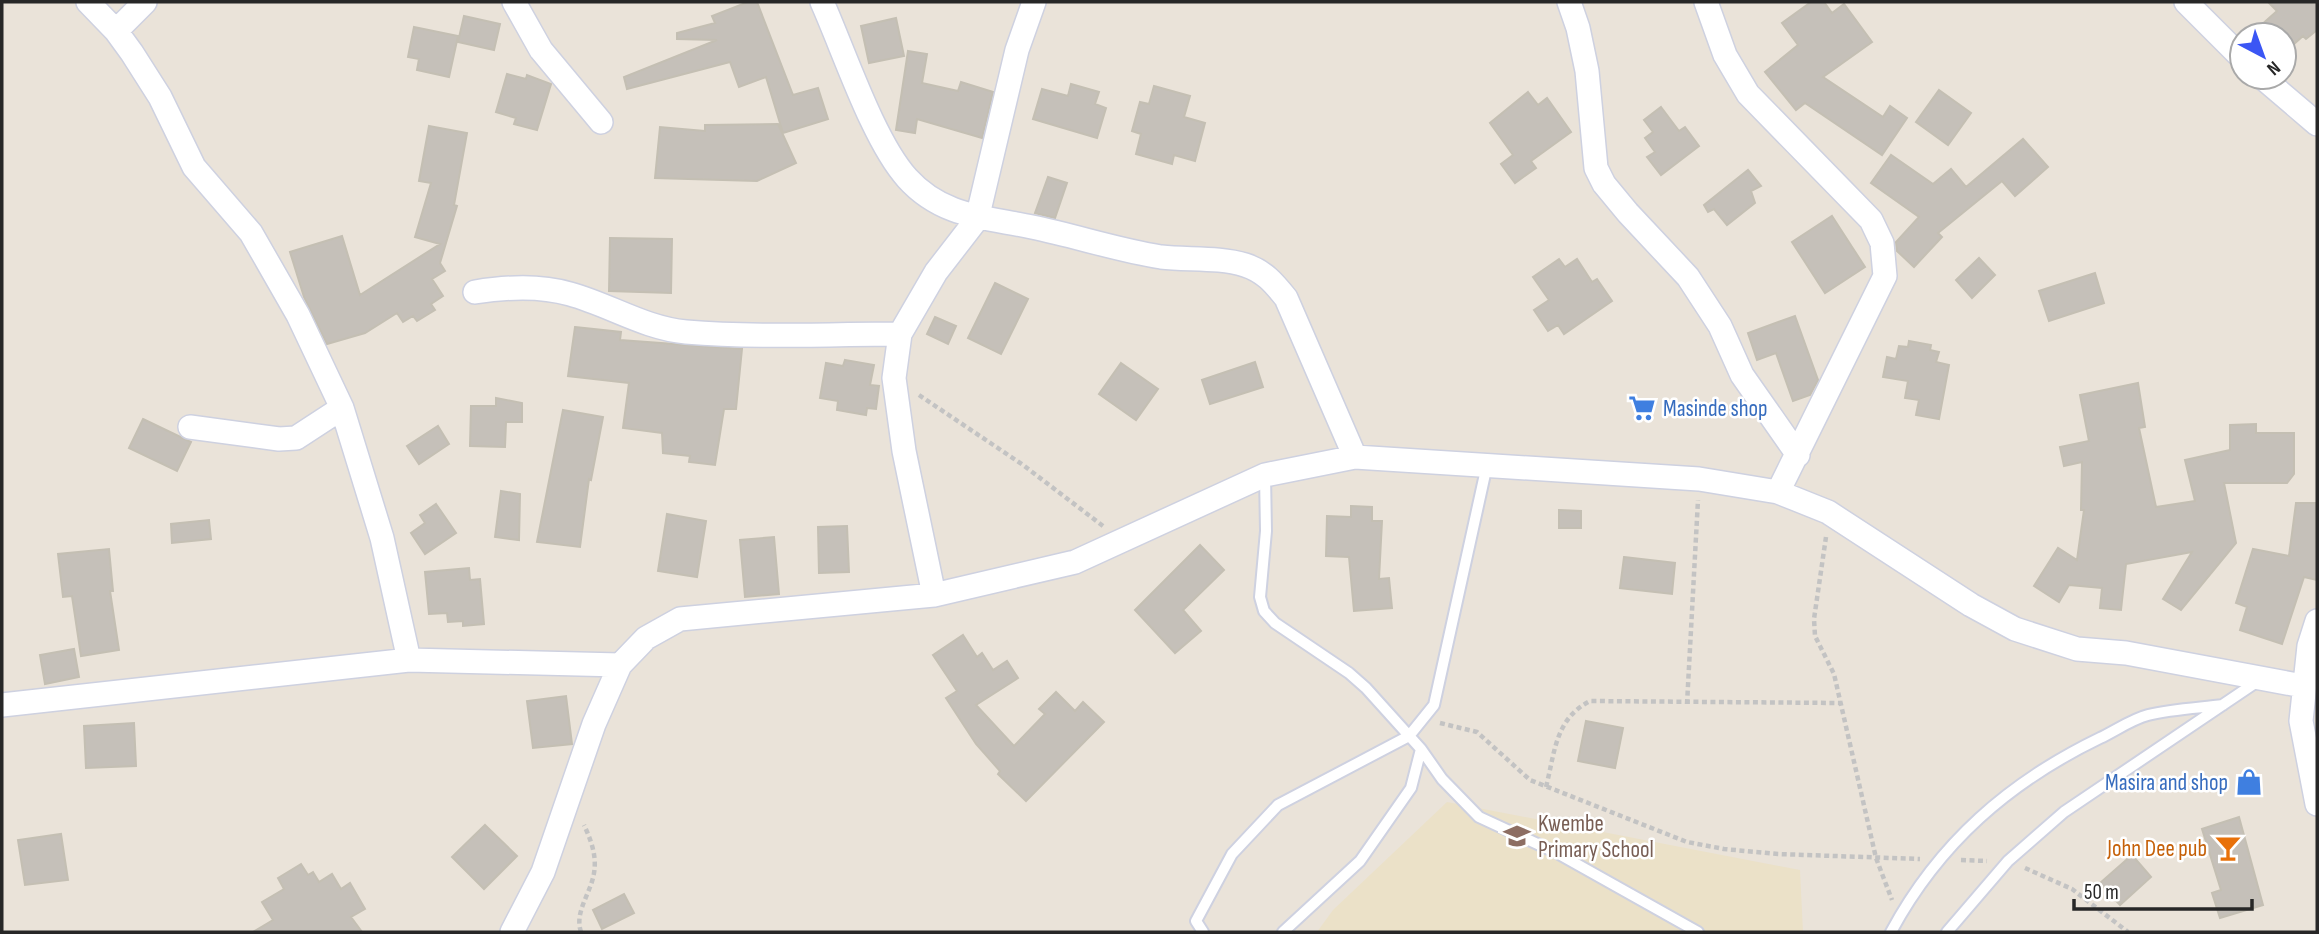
<svg xmlns="http://www.w3.org/2000/svg" width="2319" height="934" viewBox="0 0 2319 934" font-family="'Sofia Sans Condensed',sans-serif">
  <style>
    .education { fill: #ebe1c8 }
    .building { fill: #c5c0b9; stroke: #c4bfb3; stroke-width: 2 }
    .lines { fill: none; stroke-linecap: round; stroke-linejoin: round }
    .service-casing { stroke: #ced1e0; stroke-width: 14 }
    .minor-casing { stroke: #ced1e0; stroke-width: 26 }
    .path { stroke: #c3c3c3; stroke-width: 4.5; stroke-dasharray: 5 3.5; stroke-linecap: butt }
    .service { stroke: #fff; stroke-width: 10 }
    .minor { stroke: #fff; stroke-width: 23 }
    .labels { text-anchor: middle; stroke-width: 5; stroke-linejoin: round; paint-order: stroke }
    .shop-label { font-size: 23px; fill: #366cbe; stroke: #fff; text-anchor: start }
    .education-label { font-size: 23px; fill: #785e54; stroke: #fff; text-anchor: start }
    .food-label { font-size: 23px; fill: #c56008; stroke: #fff; text-anchor: end }
  </style>
  <rect width="100%" height="100%" fill="#eae3d9"/>
  <path class="education" d="M1447,802L1800,870L1803,932H1317L1333,910Z"/>
  <path class="building" d="M748,2H757L793,95L818,88L828,119L783,133L766,77L739,87L730,62L627,89L624,77L717,40L677,39V33L715,23L712,16Z
    M1811,2H1824L1832,13L1844,4L1872,42L1823,77L1883,117L1890,106L1907,118L1882,155L1805,103L1796,110L1765,72L1798,45L1782,23Z
    M2268,2H2317V30L2306,39L2303,36L2284,53V35H2250L2277,11Z
    M464,16L500,24L494,50L458,42Z
    M896,18L904,56L869,63L861,26Z
    M414,27L458,36L449,77L417,70L419,59L408,57Z
    M908,51L927,54L922,83L958,91L961,82L993,92L982,138L917,119L915,133L896,130Z
    M507,74L526,79L527,75L551,84L537,130L514,124L516,118L496,112Z
    M1071,84L1099,92L1095,104L1106,108L1097,138L1033,119L1042,89L1068,96Z
    M1154,86L1190,96L1184,117L1205,123L1195,161L1174,155L1172,164L1136,154L1141,134L1132,131L1140,102L1149,104Z
    M1939,90L1971,113L1948,145L1916,122Z
    M1528,92L1538,105L1547,98L1571,132L1531,161L1536,168L1515,183L1501,164L1513,155L1490,123Z
    M1661,107L1679,131L1685,127L1699,146L1661,175L1647,157L1655,152L1645,138L1653,132L1644,120Z
    M778,124L796,163L757,181L655,178L660,127L705,131V125Z
    M429,126L467,133L454,205L457,206L440,263L445,271L432,279L443,296L431,304L435,310L417,321L413,316L403,322L397,313L365,333L327,344L304,297L290,252L342,236L360,295L440,244L415,237L431,183L419,181Z
    M2023,139L2048,167L2015,196L2002,181L1938,233L1942,237L1914,267L1897,251L1896,242L1919,217L1871,183L1891,155L1933,184L1951,169L1966,187Z
    M1748,170L1761,186L1751,191L1755,203L1727,225L1714,209L1708,212L1704,205Z
    M1048,177L1067,183L1055,218L1035,213Z
    M1832,216L1865,267L1825,293L1792,242Z
    M610,238L672,239L671,293L609,291Z
    M1979,258L1995,275L1972,298L1956,280Z
    M1559,259L1565,267L1577,259L1592,282L1597,279L1612,301L1564,334L1558,325L1548,331L1534,310L1549,300L1533,277Z
    M2095,273L2104,303L2049,321L2039,291Z
    M995,283L1028,299L1001,354L968,338Z
    M1795,316L1818,380L1810,395L1793,401L1776,353L1757,360L1748,333Z
    M935,317L956,326L948,344L927,334Z
    M575,327L621,332L620,340L742,349L736,409H724L715,465L689,462L690,456L663,453L662,433L623,428L629,383L568,376Z
    M1909,341L1931,345L1930,350L1939,352L1936,362L1949,365L1939,419L1916,415L1919,400L1905,398L1908,381L1883,377L1887,357L1896,359L1899,346L1908,347Z
    M845,360L874,365L870,385L879,386L876,409L867,408L866,415L837,410L838,401L820,398L826,363L843,366Z
    M1255,362L1263,387L1210,404L1202,380Z
    M1121,363L1158,389L1136,420L1099,394Z
    M2138,383L2145,427L2139,428L2156,507L2195,501L2185,460L2230,450V425L2256,424V433H2294V474L2287,483H2224L2236,543L2181,610L2163,599L2192,552L2126,564L2121,610L2100,608L2102,588L2069,585L2059,602L2034,586L2058,548L2077,560L2084,510H2081L2082,462L2064,466L2060,447L2089,441L2080,395Z
    M496,398L522,403V422H506L505,447L470,446L471,406H496Z
    M563,410L603,417L591,480L589,479L580,547L537,542Z
    M143,419L191,442L177,471L129,448Z
    M438,426L449,444L419,464L407,446Z
    M501,491L520,494L519,540L495,537Z
    M2296,503H2316L2317,580L2304,577L2282,644L2240,630L2247,607L2236,603L2253,549L2289,556Z
    M436,504L456,533L425,554L411,533L425,523L420,515Z
    M1351,506L1372,507V521H1382L1379,579L1389,578L1392,608L1354,611L1349,557L1326,556L1327,516L1351,517Z
    M1559,510L1581,511V528H1559Z
    M667,514L706,521L697,577L658,571Z
    M209,520L211,539L172,543L171,524Z
    M847,526L849,572L819,573L818,527Z
    M774,537L779,594L745,597L740,540Z
    M1200,545L1224,570L1183,610L1201,631L1175,653L1135,610Z
    M109,549L113,591H110L119,650L81,656L72,596L63,597L58,554Z
    M1624,557L1675,563L1672,594L1620,588Z
    M469,568L470,580L480,579L484,624L463,626V621L448,622L447,613L429,614L425,572Z
    M963,635L977,657L982,653L993,670L1007,661L1018,678L976,705L1014,746L1045,714L1039,709L1056,692L1075,711L1083,702L1104,722L1026,801L998,774L1000,771L976,744L946,698L957,691L933,655Z
    M74,649L79,677L45,684L40,655Z
    M566,696L572,744L533,748L527,701Z
    M1586,721L1623,728L1615,768L1578,761Z
    M134,723L136,766L86,768L84,726Z
    M2239,817L2263,905L2220,918L2212,893L2221,890L2202,829Z
    M485,825L517,856L484,889L452,857Z
    M61,834L68,880L25,885L18,840Z
    M2132,855L2151,877L2120,905L2100,883Z
    M301,864L308,875L313,872L319,882L332,874L341,889L350,883L365,909L351,917L362,932H253L273,920L262,902L284,889L278,878Z
    M624,894L634,913L602,929L593,910Z"/>
  <g class="lines">
    <defs>
      <path id="service" d="M1265,475L1266,531L1260,597L1264,611L1275,623L1349,673L1366,688L1421,749L1442,779L1479,817L1557,853L1698,932
        M1203,932L1196,921L1232,854L1278,805L1409,736L1434,705L1487,465
        M1283,932L1360,861L1411,788L1421,749
        M1891,932C1939,843 2009,782 2100,738C2115,731 2132,719 2148,715C2172,709 2199,708 2223,705
        M1947,932L2008,861L2064,812L2258,681"/>
      <path id="minor" d="M88,2L116,31L132,53L160,97L194,167L251,233L298,315L342,408L382,538L409,660
        M514,2L541,50L601,122
        M822,2C844,51 873,140 907,178C942,217 985,217 1032,227C1076,236 1117,250 1161,257C1188,260 1220,257 1245,265C1264,271 1274,283 1286,298L1355,457
        M1569,2L1578,28L1587,71L1596,168L1604,184L1628,213L1688,277L1720,326L1742,375L1798,455
        M1706,2L1725,55L1748,94L1871,220L1882,243L1885,276L1778,492
        M2186,2L2242,58
        M116,31L145,2
        M2262,77L2317,124
        M475,292C507,287 539,285 570,294C610,305 644,328 686,332C757,338 829,334 900,334
        M190,427L279,439L296,438L342,408
        M934,595L904,451L894,378L900,334L936,272L977,219L1017,50L1034,2
        M2317,621L2309,646L2301,721L2317,804
        M2,705L409,660L620,665
        M512,932L543,872L594,724L620,665L646,638L680,619L934,595L1075,562L1265,475L1355,457L1699,479L1778,492L1828,512L1971,605L2015,629L2077,649L2126,653L2303,686"/>
    </defs>
    <use href="#service" class="service-casing"/>
    <use href="#minor" class="minor-casing"/>
    <path class="path" d="M919,395L1023,465L1103,526
      M1826,537L1814,619L1815,636L1834,674L1876,858L1892,900
      M1687,704L1698,500
      M1440,723L1477,732L1530,780L1687,842L1724,849L1778,854L1920,859
      M1546,787C1555,752 1555,719 1590,701L1841,703
      M1961,860L1987,861
      M2025,868L2072,889L2128,932
      M581,932C574,912 591,893 594,873C597,856 591,840 584,825"/>
    <use href="#service" class="service"/>
    <use href="#minor" class="minor"/>
  </g>
  <defs>
    <symbol id="supermarket-bare" viewBox="-9 -9 18 18"><path d="M-6-5.5h2.5l.6 2H6L4.5 2H-2.5L-4.4-4H-6ZM-1.5 3.2a1.3 1.3 0 1 0 .1 0ZM3 3.2a1.3 1.3 0 1 0 .1 0Z" fill="#3f7fe0" stroke="#fff" stroke-width="2.5" paint-order="stroke"/></symbol>
    <symbol id="shop-bare" viewBox="-9 -9 18 18"><path d="M-5-2.5h2.3a2.7 3.5 0 0 1 5.4 0H5L5.5 6h-11ZM-1.5-2.5h3a1.5 2.3 0 0 0-3 0Z" fill="#3f7fe0" stroke="#fff" stroke-width="2.5" paint-order="stroke"/></symbol>
    <symbol id="school-bare" viewBox="-9 -9 18 18"><path d="M0-5L7-2L0 1L-7-2ZM-4 1L0 2.5L4 1V4Q0 6-4 4Z" fill="#8d6e63" stroke="#fff" stroke-width="2.5" paint-order="stroke"/></symbol>
    <symbol id="bar-bare" viewBox="-9 -9 18 18"><path d="M-6-5H6L.8 .8V4.5H3.5V6h-7V4.5H-.8V.8Z" fill="#e8710a" stroke="#fff" stroke-width="2.5" paint-order="stroke"/></symbol>
  </defs>
  <g fill-rule="evenodd">
    <use href="#supermarket-bare" x="1623" y="389" width="38" height="38"/>
    <use href="#shop-bare" x="2230" y="763" width="38" height="38"/>
    <use href="#school-bare" x="1498" y="817" width="38" height="38"/>
    <use href="#bar-bare" x="2209" y="829" width="38" height="38"/>
  </g>
  <g class="labels">
    <g class="shop-label">
      <text x="1663" y="416">Masinde shop</text>
      <text x="2228" y="790" text-anchor="end">Masira and shop</text>
    </g>
    <g class="education-label">
      <text x="1538" y="831">Kwembe<tspan x="1538" dy="26">Primary School</tspan></text>
    </g>
    <g class="food-label">
      <text x="2207" y="856">John Dee pub</text>
    </g>
  </g>
  <rect width="2319" height="934" fill="none" stroke="#272727" stroke-width="7"/>
  <g transform="translate(2263 56) rotate(139)"><circle r="33" fill="#ffffff" stroke="#a9a9a9" stroke-width="2"/>
  <path d="M0-5L12 26L0 18L-12 26Z" fill="#3b56f4"/>
  <text y="-10" font-size="19" font-weight="bold" text-anchor="middle" fill="#272727">N</text>
  </g>
  <path d="M2074 899v10h178v-10" fill="none" stroke="#272727" stroke-width="3.5"/>
  <text x="2084" y="899" font-size="21" fill="#272727" stroke="#ffffff" stroke-width="5" paint-order="stroke">50 m</text>
</svg>
